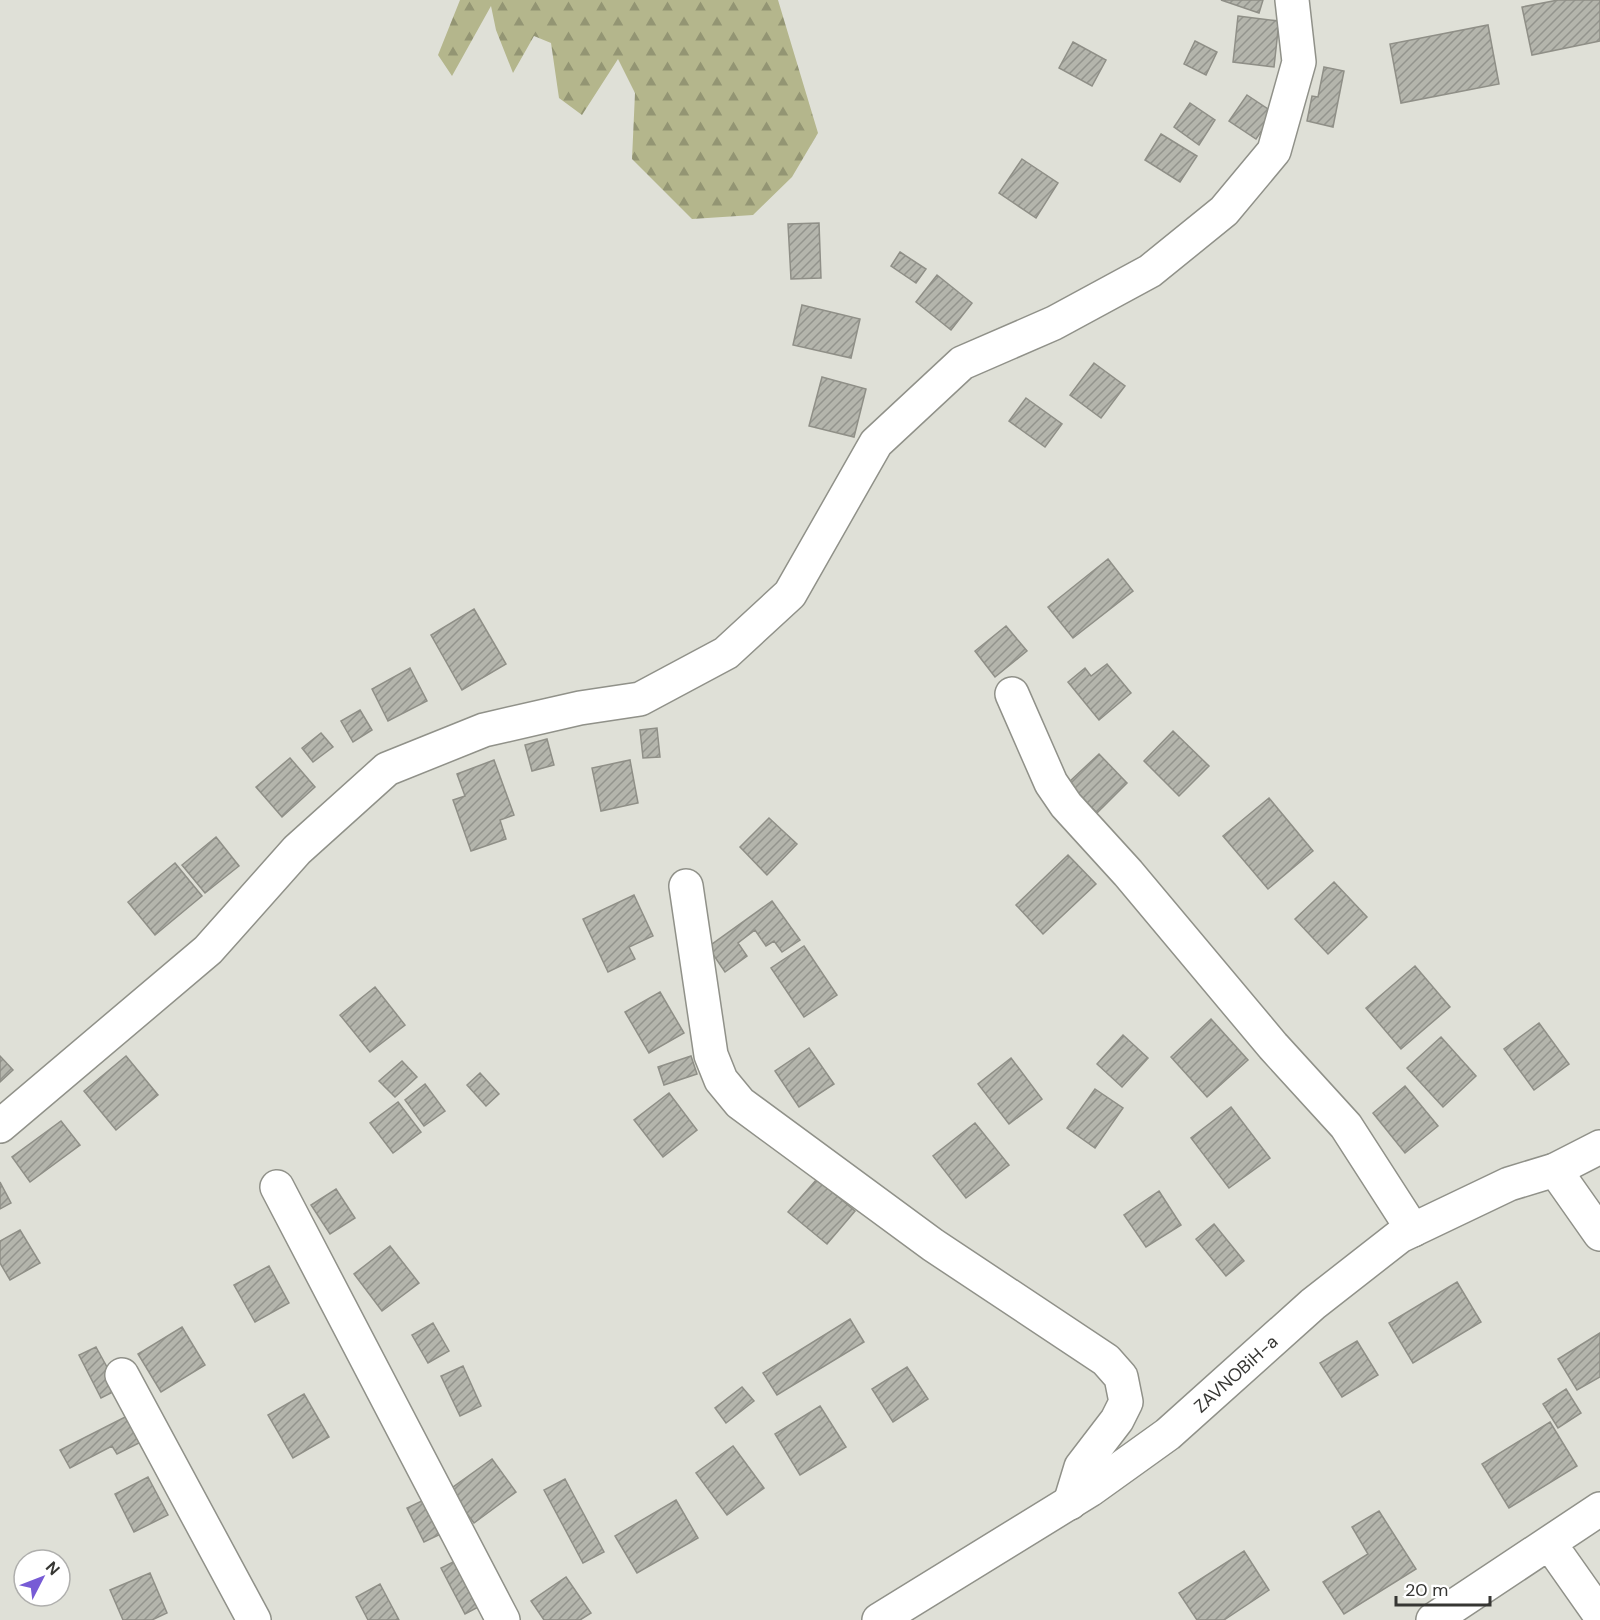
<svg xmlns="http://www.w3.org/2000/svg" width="1600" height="1620" viewBox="0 0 1600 1620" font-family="'DM Sans',sans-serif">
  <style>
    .forest { fill: url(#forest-firs) }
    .building { fill: url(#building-hatch); stroke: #8f8f87; stroke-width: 1.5 }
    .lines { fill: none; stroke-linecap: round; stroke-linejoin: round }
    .minor-casing { stroke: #909189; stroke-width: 36 }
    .secondary-casing { stroke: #909189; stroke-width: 36 }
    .minor { stroke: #fff; stroke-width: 33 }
    .secondary { stroke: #fff; stroke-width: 33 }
    .labels { text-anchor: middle; stroke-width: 6; stroke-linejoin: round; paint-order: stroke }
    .street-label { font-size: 18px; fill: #363633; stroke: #fff }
  </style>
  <defs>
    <pattern id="forest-firs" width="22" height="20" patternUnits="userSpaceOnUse" patternTransform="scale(1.5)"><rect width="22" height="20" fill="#b4b68c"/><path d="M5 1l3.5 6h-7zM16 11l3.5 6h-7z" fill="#939573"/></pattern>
    <pattern id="building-hatch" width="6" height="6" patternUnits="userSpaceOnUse" patternTransform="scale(1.5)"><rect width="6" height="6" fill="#b4b5ac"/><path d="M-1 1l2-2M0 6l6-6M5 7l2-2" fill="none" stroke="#93948d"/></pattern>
  </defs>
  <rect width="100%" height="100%" fill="#dfe0d7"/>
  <path class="forest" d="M460,0H778L818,133L792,177L753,215L692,219L632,159L635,93L618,59L582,115L559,98L551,43L534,36L513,73L496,30L491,6L452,76L438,55Z"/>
  <path class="building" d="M1221,0H1263L1259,13Z
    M1558,0H1600V41L1532,55L1522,7Z
    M1238,16L1279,21L1274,67L1233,62Z
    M1488,25L1499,84L1401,103L1390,44Z
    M1195,41L1217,52L1206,75L1184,64Z
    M1073,42L1106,60L1092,86L1059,68Z
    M1324,67L1344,71L1333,127L1307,121L1312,96L1318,97Z
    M1247,95L1274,113L1256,139L1229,121Z
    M1190,103L1215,120L1199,145L1174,127Z
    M1161,134L1197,156L1180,182L1145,160Z
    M1022,159L1058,183L1036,218L999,193Z
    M819,223L821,278L791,279L788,224Z
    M900,252L926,269L916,283L891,266Z
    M937,275L972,303L951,330L916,302Z
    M802,305L860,319L851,358L793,345Z
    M1094,363L1125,386L1101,418L1070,395Z
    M822,377L866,389L854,437L809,426Z
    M1026,398L1062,424L1045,447L1009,421Z
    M1108,559L1133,591L1073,638L1048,607Z
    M474,609L506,664L462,690L431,635Z
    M1006,626L1027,651L995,677L975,651Z
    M1107,664L1131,693L1099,720L1068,682L1085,668L1091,676Z
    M410,668L427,701L388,721L372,689Z
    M360,710L372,730L353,742L341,721Z
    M657,728L660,757L643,758L640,730Z
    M1173,731L1209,766L1179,796L1144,761Z
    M321,733L333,747L313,762L302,748Z
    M547,739L554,765L532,771L525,745Z
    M1099,754L1127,783L1097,813L1068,783Z
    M290,758L315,787L282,817L256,787Z
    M494,760L514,815L500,820L506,839L471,851L453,800L465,796L457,774Z
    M630,760L638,803L601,811L592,768Z
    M1269,798L1313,851L1268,889L1223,836Z
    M769,818L797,844L767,875L740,847Z
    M216,837L239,866L205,893L182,865Z
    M1068,855L1096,884L1043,934L1016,905Z
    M175,863L202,896L155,935L128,902Z
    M1334,882L1367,917L1328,954L1295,919Z
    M634,895L653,936L629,947L635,959L608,972L583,919Z
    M772,901L800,940L782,952L774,941L766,946L755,930L738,943L747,956L725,972L708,947Z
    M804,946L837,995L804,1017L771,968Z
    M1415,966L1450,1007L1401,1049L1366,1008Z
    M375,987L405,1025L370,1052L340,1015Z
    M660,992L684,1033L649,1053L625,1012Z
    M1211,1019L1248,1060L1207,1097L1171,1057Z
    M1539,1023L1569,1064L1534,1090L1504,1049Z
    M1123,1035L1148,1058L1122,1087L1097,1064Z
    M1441,1037L1476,1076L1443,1107L1407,1068Z
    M809,1048L834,1084L799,1107L775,1071Z
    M0,1056L13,1070L0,1082Z
    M126,1056L158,1095L116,1130L84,1091Z
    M691,1056L697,1074L664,1085L658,1067Z
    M1011,1058L1042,1099L1009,1124L978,1084Z
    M402,1061L417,1077L395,1097L379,1081Z
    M480,1073L499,1094L486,1106L467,1085Z
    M425,1084L445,1111L424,1126L405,1100Z
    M1405,1086L1438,1126L1405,1153L1373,1113Z
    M1095,1089L1123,1108L1095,1148L1067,1128Z
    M669,1093L697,1130L663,1157L634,1120Z
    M398,1102L421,1132L393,1153L370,1123Z
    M1231,1107L1270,1158L1229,1188L1191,1138Z
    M61,1121L80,1145L30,1182L12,1157Z
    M975,1123L1009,1165L966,1198L933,1156Z
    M817,1179L855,1211L827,1244L788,1212Z
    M0,1182L11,1203L0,1209Z
    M336,1189L355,1218L330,1234L311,1205Z
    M1159,1191L1181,1225L1146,1247L1124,1215Z
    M1214,1224L1244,1261L1226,1276L1196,1239Z
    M20,1230L40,1263L10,1280L0,1263V1241Z
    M390,1246L419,1283L382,1311L354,1274Z
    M269,1266L289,1303L255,1322L234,1285Z
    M1457,1282L1481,1322L1413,1363L1389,1323Z
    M850,1319L864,1342L777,1395L763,1373Z
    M433,1323L449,1351L428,1363L412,1335Z
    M182,1327L205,1365L161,1392L138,1354Z
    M1600,1333V1377L1577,1390L1558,1359Z
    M1357,1341L1378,1375L1342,1397L1320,1363Z
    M96,1347L119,1389L101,1398L79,1355Z
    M463,1366L481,1406L460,1416L441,1376Z
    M907,1367L928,1399L893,1422L872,1389Z
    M742,1387L754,1401L726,1423L715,1408Z
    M1566,1389L1581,1413L1558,1428L1543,1404Z
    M304,1394L329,1437L293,1458L268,1415Z
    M820,1406L846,1447L800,1475L775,1434Z
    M133,1413L147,1439L117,1454L112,1446L70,1468L60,1450Z
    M1550,1422L1577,1466L1509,1508L1482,1464Z
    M733,1446L764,1488L727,1515L696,1473Z
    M492,1459L516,1492L474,1523L449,1490Z
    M148,1477L168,1515L134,1532L115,1494Z
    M565,1479L604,1552L583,1563L544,1490Z
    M428,1498L445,1532L424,1542L407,1508Z
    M676,1500L698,1538L637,1573L615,1536Z
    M1379,1511L1416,1569L1344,1614L1323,1582L1368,1554L1352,1527Z
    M1244,1551L1269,1590L1224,1620H1197L1179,1593Z
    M463,1557L486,1603L465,1614L441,1568Z
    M150,1573L167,1613L152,1620H123L110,1590Z
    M566,1577L591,1613L580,1620H544L531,1601Z
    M380,1584L399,1620H368L356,1597Z"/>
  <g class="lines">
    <defs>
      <path id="minor" d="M1012,694L1051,783L1066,805L1128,873L1273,1046L1346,1126L1413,1230
        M686,886L711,1055L721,1080L740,1103L933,1245L1106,1360L1121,1377L1126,1402L1117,1420L1081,1467L1070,1503
        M0,1126L208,950L297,850L387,769L484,730L580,708L640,699L726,653L790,594L876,443L962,363L1054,323L1150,271L1224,211L1274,151L1299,62L1292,0
        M1555,1170L1600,1234
        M277,1187L503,1620
        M122,1375L254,1620
        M1550,1544L1600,1615
        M1433,1620L1600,1509"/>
      <path id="secondary" d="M879,1620L1090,1490L1168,1434L1313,1304L1400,1236L1509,1184L1555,1170L1600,1147"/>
    </defs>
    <use href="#minor" class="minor-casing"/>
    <use href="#secondary" class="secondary-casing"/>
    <use href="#minor" class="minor"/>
    <use href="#secondary" class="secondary"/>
  </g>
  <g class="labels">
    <g class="street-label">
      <text transform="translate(1236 1374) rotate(-42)" y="6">ZAVNOBiH-a</text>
    </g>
  </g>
  <g transform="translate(42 1578) rotate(48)"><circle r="28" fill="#ffffff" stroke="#afafad" stroke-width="1.5"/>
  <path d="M0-4.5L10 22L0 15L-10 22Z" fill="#775bd5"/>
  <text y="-9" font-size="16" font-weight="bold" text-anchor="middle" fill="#363633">N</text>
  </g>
  <path d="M1396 1596v9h94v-9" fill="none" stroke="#363633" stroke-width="3"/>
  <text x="1405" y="1596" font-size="18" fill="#363633" stroke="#ffffff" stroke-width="4.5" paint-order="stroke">20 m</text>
</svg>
